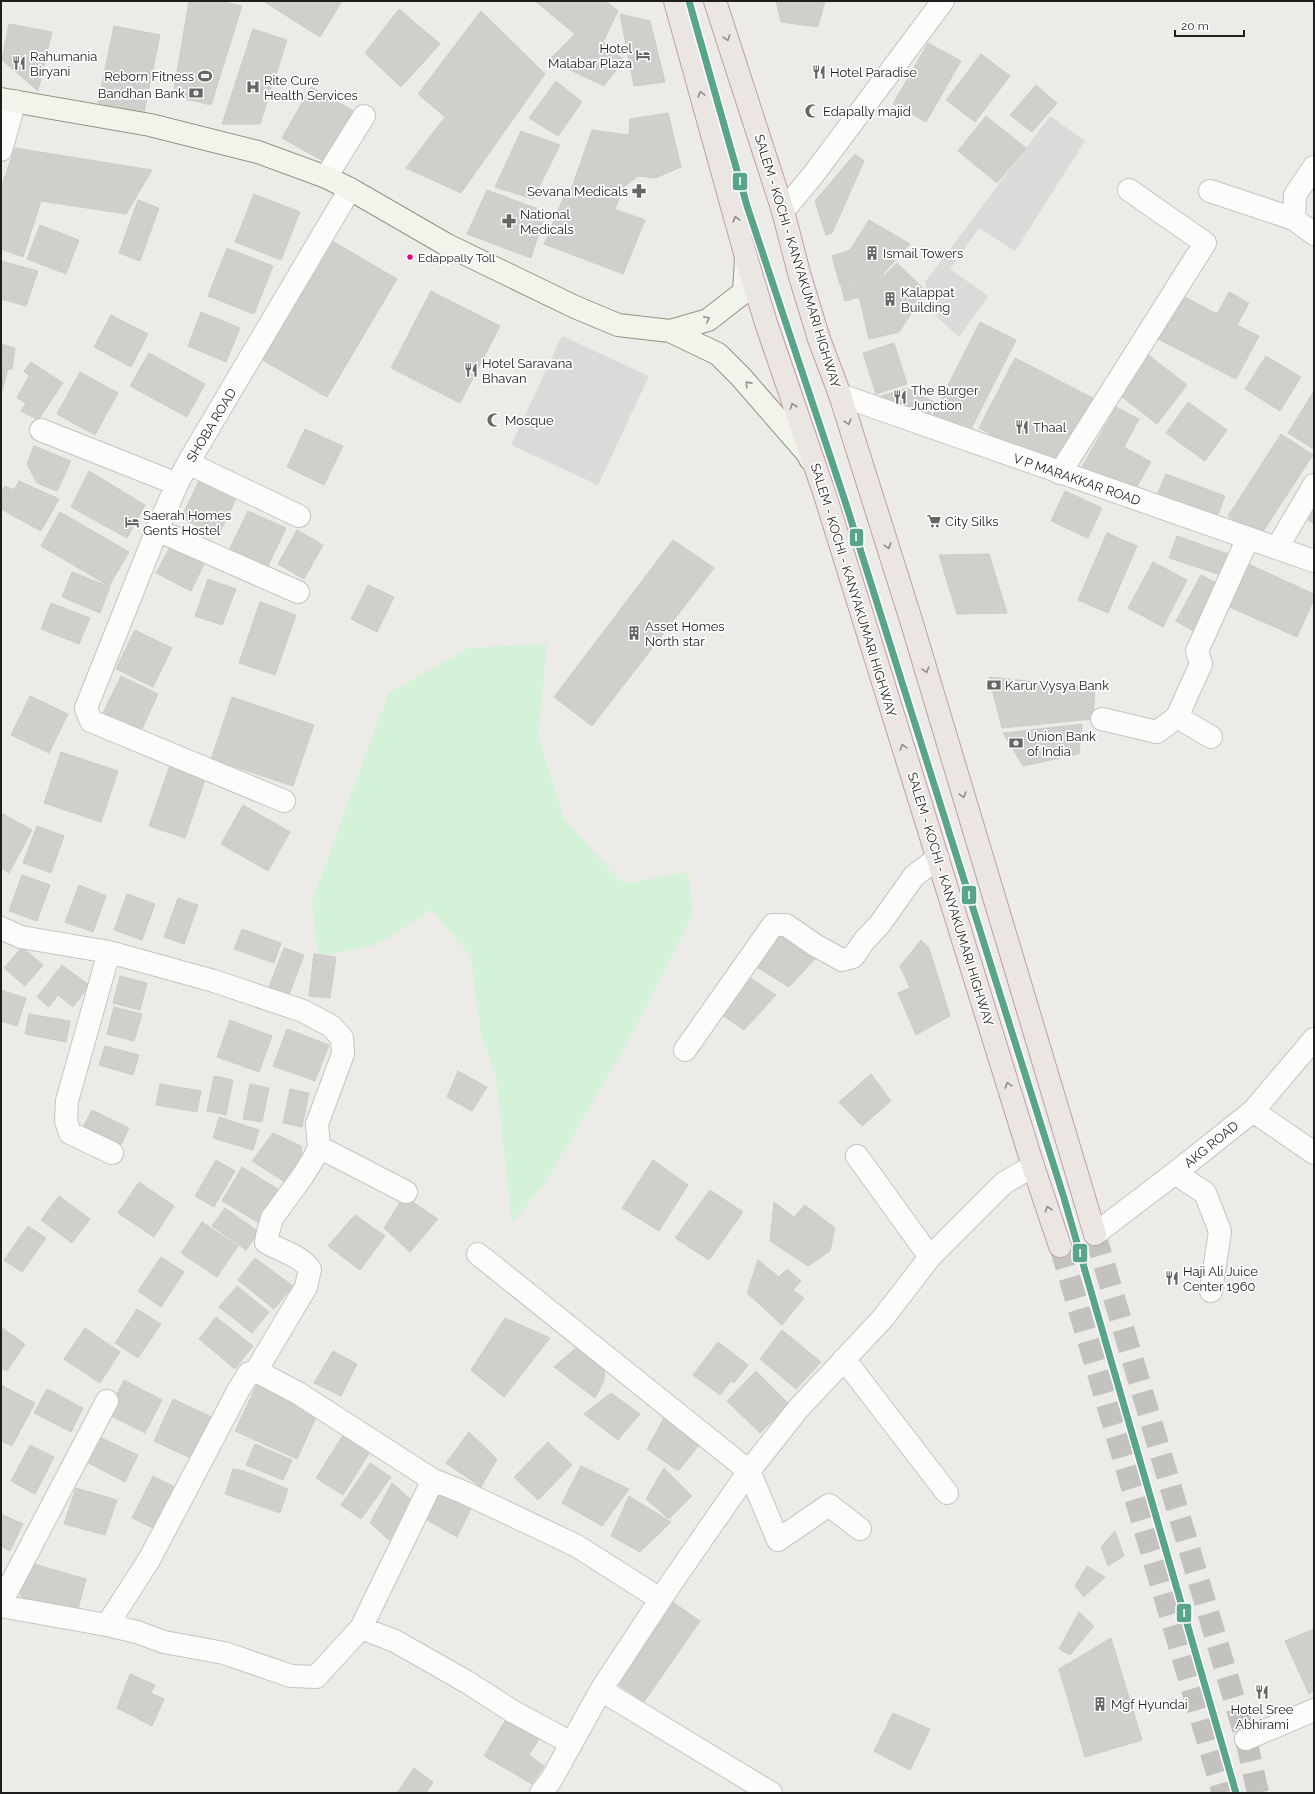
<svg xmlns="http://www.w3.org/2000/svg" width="1315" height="1794" viewBox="0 0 1315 1794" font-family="Raleway,sans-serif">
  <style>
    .religious { fill: #dadad8 }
    .park { fill: #d4f2d8 }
    .building { fill: #d0cfcc; stroke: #cfccc8 }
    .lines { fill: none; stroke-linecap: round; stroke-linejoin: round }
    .trunk-tunnel { stroke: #c3c2bf; stroke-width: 22; stroke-dasharray: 22 11; stroke-linecap: butt }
    .minor-casing { stroke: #c5c4c3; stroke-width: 24 }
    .tertiary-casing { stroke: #c5c4c3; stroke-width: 24 }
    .secondary-casing { stroke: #92967f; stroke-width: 24 }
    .trunk-casing { stroke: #c19fa5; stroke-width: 24 }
    .minor { stroke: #fcfcfb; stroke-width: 22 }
    .tertiary { stroke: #fcfcfb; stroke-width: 22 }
    .secondary { stroke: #f2f3ea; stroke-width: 22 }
    .trunk { stroke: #ece6e2; stroke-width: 22 }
    .metro-1-casing { stroke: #fff; stroke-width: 10 }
    .metro-1 { stroke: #58a58b; stroke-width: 7 }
    .oneway { stroke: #8f8c8a }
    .oneway2 { stroke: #93938e }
    .bus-dot { fill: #e5007d; stroke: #fff; stroke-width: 1.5 }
    .labels { text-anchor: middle; stroke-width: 3.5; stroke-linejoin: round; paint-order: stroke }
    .bus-label { font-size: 12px; fill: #1e1e1e; stroke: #fff; text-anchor: start }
    .poi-label { font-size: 13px; fill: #1e1e1e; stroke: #fff; text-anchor: start }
    .street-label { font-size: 13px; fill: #1e1e1e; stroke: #fff }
    .line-badge { stroke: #fff; stroke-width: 1.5 }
    .badge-label { font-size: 11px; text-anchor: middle; font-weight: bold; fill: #fff }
  </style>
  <rect width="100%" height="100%" fill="#ecebe7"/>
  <path class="religious" d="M1050,116L1085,141L1015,251L979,228L950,269L988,296L959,337L931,311L925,282Z
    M562,336L649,376L598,485L511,445Z"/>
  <path class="park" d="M547,644L538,736L564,819L623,884L688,872L693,914L636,1027L590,1107L546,1181L512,1223L496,1077L481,1035L471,957L432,910L375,945L318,956L312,902L367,750L389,693L468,648Z"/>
  <path class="building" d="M189,1H220L242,6L211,105L173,96Z
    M263,1H342L320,37Z
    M535,1H606L618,11L575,34Z
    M776,1H825L818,27L781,22Z
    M399,9L440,44L401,87L365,53Z
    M481,11L545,74L461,193L406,168L445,117L418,94Z
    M618,11L603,42L624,60L604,86L549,60L575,34Z
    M620,14L650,21L665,82L634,86Z
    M9,24L52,32L38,91L2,60Z
    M114,26L160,35L144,112L98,103Z
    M253,29L287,40L260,124H222Z
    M928,43L961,61L926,122L893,104Z
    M981,54L1010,76L975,122L946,100Z
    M556,81L582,102L558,136L529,118Z
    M1036,85L1057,103L1032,132L1010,115Z
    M311,87L359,114L330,165L282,138Z
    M668,113L681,167L655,178L638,176L624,187L615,209L570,193L592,130L629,135L630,119Z
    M986,116L1026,148L997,183L958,151Z
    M521,131L560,145L533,199L495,187Z
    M15,148L152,170L126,214L41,201L23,257L1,249V188Z
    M855,154L864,161L832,233L826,235L815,201Z
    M487,190L546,212L531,258L467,234Z
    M566,192L645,220L623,274L544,244Z
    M254,194L300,212L281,260L235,242Z
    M138,200L159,208L140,261L119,253Z
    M869,220L910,244L883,274L840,285L832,256L850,250Z
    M40,225L79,240L66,274L27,259Z
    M329,239L397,279L327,397L259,358Z
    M227,248L273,266L254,314L208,296Z
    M1,261L38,271L26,306L1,299Z
    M897,263L926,291L899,332L869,339L859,297L845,301L841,286L885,275Z
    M431,291L500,326L460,403L391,368Z
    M1229,292L1249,303L1237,325L1259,336L1236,379L1158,339L1181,295L1217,314Z
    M201,312L240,328L226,362L188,346Z
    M111,315L148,334L131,367L94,347Z
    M980,322L1016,340L968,435L932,417Z
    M894,343L907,384L876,394L863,353Z
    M1,344L15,348L12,369H8L2,391Z
    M149,353L205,384L187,417L130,386Z
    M1147,354L1187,385L1157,424L1117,393Z
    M1266,356L1301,377L1280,411L1245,389Z
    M1015,358L1093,398L1057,468L979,428Z
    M31,362L63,383L38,420L21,411L26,403L17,398L29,376L24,371Z
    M80,372L118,393L95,435L57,414Z
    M907,388L936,403L926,422L880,407L878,397Z
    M1314,391V449L1288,433Z
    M1188,402L1227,430L1205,461L1166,433Z
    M1116,407L1139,419L1124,447L1151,462L1132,495L1082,467Z
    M305,429L343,446L324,485L287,467Z
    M1281,434L1313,455L1260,536L1228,516Z
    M34,446L71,461L57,491L37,483L27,464Z
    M89,471L145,505L127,538L71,507Z
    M1166,474L1225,496L1217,517L1157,495Z
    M200,479L237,497L218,536L181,518Z
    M19,481L59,499L41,531L1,509V492L5,486L14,490Z
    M1065,491L1102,508L1088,538L1051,521Z
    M1314,495V524L1300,514Z
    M248,511L286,528L267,568L229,550Z
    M60,512L129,552L109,586L41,546Z
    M297,530L323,545L304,579L278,564Z
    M1107,533L1137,546L1108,613L1078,600Z
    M1177,536L1231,555L1224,576L1169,558Z
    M673,540L714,568L592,726L554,697Z
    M170,547L204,564L191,591L156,573Z
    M989,554L1007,613L957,614L939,555Z
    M1153,562L1187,580L1163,627L1128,608Z
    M1244,562L1314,594V599L1297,637L1225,605Z
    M72,572L110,587L100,613L62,597Z
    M1201,575L1220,585L1195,632L1176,621Z
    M208,579L236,589L222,625L195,616Z
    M368,585L394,597L377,632L351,619Z
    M260,602L296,615L275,675L239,663Z
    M51,603L90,618L79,644L41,629Z
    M135,630L172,648L153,687L116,669Z
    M121,676L158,694L140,733L102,715Z
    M989,677L1095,688L1093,719L1002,728Z
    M30,696L68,714L49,753L11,735Z
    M232,697L314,725L293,786L211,759Z
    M1082,724L1079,754L1023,766L1003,733Z
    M61,752L118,771L101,822L44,803Z
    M170,765L206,777L185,838L149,826Z
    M243,805L290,832L268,871L221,844Z
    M1,813L32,830L9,873L1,868Z
    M37,826L64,836L51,873L23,863Z
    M22,875L50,885L37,921L9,911Z
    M79,885L106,896L93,932L65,922Z
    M127,894L155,904L142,940L114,930Z
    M178,898L198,905L184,944L164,937Z
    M242,929L281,943L274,963L234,949Z
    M772,929L816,958L789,987L755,966Z
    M921,940L929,948L950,1016L916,1035L898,993L910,988L900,966Z
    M22,947L43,965L25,986L4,968Z
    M284,948L304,955L289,995L269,987Z
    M314,954L336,957L330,998L309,996Z
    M62,965L89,985L73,1007L58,995L49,1007L37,997Z
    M743,973L776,995L744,1030L719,1013Z
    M120,976L147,983L140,1010L113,1003Z
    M1,990L26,998L17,1026L1,1021Z
    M114,1007L142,1014L134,1041L107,1034Z
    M29,1014L70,1021L66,1042L25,1034Z
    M230,1020L272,1036L259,1072L217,1057Z
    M287,1029L329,1045L315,1081L273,1066Z
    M105,1046L139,1055L133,1075L99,1065Z
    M458,1071L487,1087L472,1111L447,1097Z
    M871,1074L891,1101L862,1126L839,1102Z
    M214,1076L233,1080L226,1115L207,1111Z
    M160,1084L201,1091L197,1112L156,1105Z
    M250,1084L269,1088L262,1122L243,1119Z
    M290,1089L309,1093L302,1127L283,1123Z
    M92,1110L129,1128L120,1147L82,1129Z
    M219,1117L259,1130L253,1150L213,1138Z
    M273,1133L301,1146L303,1164L288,1184L252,1161Z
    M216,1160L235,1171L214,1207L195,1196Z
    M653,1160L688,1185L659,1231L622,1208Z
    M242,1167L281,1191L261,1224L222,1201Z
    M139,1182L174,1206L154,1237L118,1213Z
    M710,1190L743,1212L709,1260L675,1238Z
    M59,1196L90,1219L72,1243L41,1220Z
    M404,1196L438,1219L410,1252L384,1228Z
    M774,1202L794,1217L805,1205L835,1228L830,1251L808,1266L770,1241Z
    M225,1208L259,1232L246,1250L212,1226Z
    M355,1215L385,1236L360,1270L328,1246Z
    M202,1222L238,1246L217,1277L181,1253Z
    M28,1226L46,1238L22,1272L4,1260Z
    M161,1257L184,1272L161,1307L138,1291Z
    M255,1258L293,1286L274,1309L238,1280Z
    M758,1260L779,1277L787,1269L801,1281L793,1290L804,1298L782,1325L747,1293Z
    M237,1286L269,1312L252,1333L219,1307Z
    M137,1309L161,1324L138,1358L115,1343Z
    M216,1317L253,1346L235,1369L199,1339Z
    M505,1318L550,1338L504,1397L471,1370Z
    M1,1327L25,1344L7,1371L1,1368Z
    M85,1328L120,1352L100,1383L64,1359Z
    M782,1330L821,1362L796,1389L760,1359Z
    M718,1342L748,1365L734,1383L731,1381L720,1395L693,1375Z
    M578,1346L605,1366L604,1381L595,1398L554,1367Z
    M333,1351L357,1364L341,1396L314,1383Z
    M756,1371L789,1404L760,1433L727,1401Z
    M124,1380L162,1400L145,1433L107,1414Z
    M257,1384L319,1411L297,1459L235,1431Z
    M1,1385L35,1403L12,1446L1,1441Z
    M47,1389L83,1408L71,1432L34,1413Z
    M611,1393L640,1414L618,1440L584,1414Z
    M173,1399L214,1418L195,1460L154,1441Z
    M665,1416L701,1443L678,1471L647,1449Z
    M469,1432L497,1459L481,1487L446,1463Z
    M95,1435L138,1455L125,1482L83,1460Z
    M343,1435L370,1452L343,1495L316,1478Z
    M548,1442L572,1465L538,1500L514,1477Z
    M255,1444L292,1460L283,1480L246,1465Z
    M30,1445L54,1457L35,1494L11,1481Z
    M370,1463L391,1477L361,1519L341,1505Z
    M581,1466L629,1489L602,1526L562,1503Z
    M664,1468L692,1496L669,1519L646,1499Z
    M233,1469L244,1471L288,1489L280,1513L225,1494Z
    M153,1476L179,1489L157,1530L132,1518Z
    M392,1483L416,1504L389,1540L370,1523Z
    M76,1488L117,1500L105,1535L64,1524Z
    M434,1490L472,1507L457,1537L422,1517Z
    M629,1496L671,1522L640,1552L611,1536Z
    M1,1514L23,1524L10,1551L1,1546Z
    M1115,1531L1124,1556L1108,1566L1101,1547Z
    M27,1562L86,1579L77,1612L22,1597L19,1592Z
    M1087,1566L1105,1577L1084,1597L1075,1586Z
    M670,1600L700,1621L644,1702L613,1681Z
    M1079,1612L1094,1626L1070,1655L1059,1649Z
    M1314,1629V1691L1309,1694L1285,1641Z
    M1111,1638L1142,1740L1085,1757L1059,1669Z
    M130,1674L155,1685L151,1693L164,1699L152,1726L117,1708Z
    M893,1713L930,1729L910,1770L874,1751Z
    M508,1716L541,1736L529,1755L544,1766L532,1784L484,1756Z
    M414,1768L433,1782L426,1793H397Z"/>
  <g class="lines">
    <path class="trunk-tunnel" d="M1095,1234L1246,1739L1258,1793
      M1060,1246L1223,1793"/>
    <defs>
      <path id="minor" d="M1,150L15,101
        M326,177L364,116
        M1210,191L1294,219L1314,234
        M783,211L813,175L943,1
        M1294,219L1295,195L1314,167
        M41,430L177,484
        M188,463L299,516
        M1060,473L1205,243L1129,190
        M157,530L86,708L91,721L284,801
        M1277,548L1314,485
        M298,592L157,530L177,484L188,463L350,189
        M1102,719L1157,732L1177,717
        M1211,737L1177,717L1201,664L1197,651L1248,538
        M1,928L21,937L109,952L214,981L303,1011L331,1026L342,1038L343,1054L317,1124L319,1147L314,1158L302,1177L272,1218L267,1236L266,1242C282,1252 298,1254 310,1269L306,1287L256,1371
        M109,952L67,1101L66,1121L70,1133L112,1153
        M685,1050L773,925H786L815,945L842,960L853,957L864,941L880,924L914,876L938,858
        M1253,1111L1314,1153
        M319,1147L406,1192
        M857,1156L930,1257
        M1175,1173L1205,1193L1220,1231L1211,1291
        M1095,1234L1175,1173L1253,1111L1314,1039
        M478,1254L749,1471L778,1540L829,1505L860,1529
        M844,1359L947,1493
        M1,1603L107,1401
        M1,1606L107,1625L137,1632L164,1642L224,1653L291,1676L316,1677L361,1628L395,1641L467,1682L512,1711L571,1743
        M107,1625L149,1560L239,1389L249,1373L256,1371L298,1393L433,1480L463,1492L577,1546L660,1599
        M361,1628L433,1480
        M601,1690L771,1793
        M1246,1739L1314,1710
        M541,1793L551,1780L601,1690L670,1585L749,1471L798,1409L883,1318L930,1257L1004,1183L1033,1166"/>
      <path id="tertiary" d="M840,395L1314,561"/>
      <path id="secondary" d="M1,99L150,125L258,152L326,177L350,189L447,245L575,307L618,325L670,331L718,354L741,377L808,454L810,459
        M670,331L708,320L744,292L746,258"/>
      <path id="trunk" d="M675,1L746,257L766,323L825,495L1033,1166L1060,1246
        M715,1L783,211L799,273L819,339L840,395L911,620L1095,1234"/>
    </defs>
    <use href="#minor" class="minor-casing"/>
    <use href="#tertiary" class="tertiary-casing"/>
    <use href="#secondary" class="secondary-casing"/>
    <use href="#trunk" class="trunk-casing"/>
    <use href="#minor" class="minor"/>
    <use href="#tertiary" class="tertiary"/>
    <use href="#secondary" class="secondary"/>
    <use href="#trunk" class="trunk"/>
    <defs>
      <path id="metro-1" d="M689,1L747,206L845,501L1064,1198L1236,1793"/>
    </defs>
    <use href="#metro-1" class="metro-1-casing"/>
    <use href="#metro-1" class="metro-1"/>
  </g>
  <defs><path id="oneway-chevron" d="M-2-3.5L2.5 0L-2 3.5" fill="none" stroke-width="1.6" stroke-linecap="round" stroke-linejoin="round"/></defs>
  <g class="oneway">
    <use href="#oneway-chevron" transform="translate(727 38) rotate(72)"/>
    <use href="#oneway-chevron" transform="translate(701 94) rotate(-105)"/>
    <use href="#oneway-chevron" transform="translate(736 219) rotate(-105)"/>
    <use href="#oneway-chevron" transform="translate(793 406) rotate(-109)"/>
    <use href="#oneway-chevron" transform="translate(848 422) rotate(72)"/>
    <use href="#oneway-chevron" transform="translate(888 546) rotate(72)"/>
    <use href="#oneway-chevron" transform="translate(926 670) rotate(73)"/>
    <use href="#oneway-chevron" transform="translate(903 747) rotate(-107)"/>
    <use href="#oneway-chevron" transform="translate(963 795) rotate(73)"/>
    <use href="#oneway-chevron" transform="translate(1008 1085) rotate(-107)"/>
    <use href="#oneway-chevron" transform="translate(1048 1209) rotate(-109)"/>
  </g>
  <g class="oneway2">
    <use href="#oneway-chevron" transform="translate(707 319) rotate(-25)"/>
    <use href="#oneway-chevron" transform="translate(748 384) rotate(-132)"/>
  </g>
  <defs>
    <symbol id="hotel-bare" viewBox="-9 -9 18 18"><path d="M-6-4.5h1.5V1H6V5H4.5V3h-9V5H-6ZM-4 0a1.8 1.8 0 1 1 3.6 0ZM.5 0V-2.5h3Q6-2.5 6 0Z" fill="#666664" stroke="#fff" stroke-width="2.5" paint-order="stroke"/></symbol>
    <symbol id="restaurant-bare" viewBox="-9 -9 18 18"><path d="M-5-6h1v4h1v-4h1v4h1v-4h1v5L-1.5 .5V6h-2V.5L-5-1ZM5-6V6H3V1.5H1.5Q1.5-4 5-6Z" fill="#666664" stroke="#fff" stroke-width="2.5" paint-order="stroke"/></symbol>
    <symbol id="stadium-bare" viewBox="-9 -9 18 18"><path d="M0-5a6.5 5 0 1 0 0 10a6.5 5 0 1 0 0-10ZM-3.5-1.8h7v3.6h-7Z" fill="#666664" stroke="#fff" stroke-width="2.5" paint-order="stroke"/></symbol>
    <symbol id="hospital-bare" viewBox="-9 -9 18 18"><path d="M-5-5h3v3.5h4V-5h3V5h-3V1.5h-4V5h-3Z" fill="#666664" stroke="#fff" stroke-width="2.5" paint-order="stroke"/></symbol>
    <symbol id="bank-bare" viewBox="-9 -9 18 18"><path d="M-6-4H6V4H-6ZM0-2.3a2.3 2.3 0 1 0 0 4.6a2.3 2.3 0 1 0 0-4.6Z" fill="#666664" stroke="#fff" stroke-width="2.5" paint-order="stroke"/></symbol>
    <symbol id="mosque-bare" viewBox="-9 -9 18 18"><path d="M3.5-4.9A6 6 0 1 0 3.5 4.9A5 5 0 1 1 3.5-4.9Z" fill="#666664" stroke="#fff" stroke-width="2.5" paint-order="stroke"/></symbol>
    <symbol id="pharmacy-bare" viewBox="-9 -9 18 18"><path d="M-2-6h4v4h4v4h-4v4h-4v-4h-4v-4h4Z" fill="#666664" stroke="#fff" stroke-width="2.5" paint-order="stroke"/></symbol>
    <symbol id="building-bare" viewBox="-9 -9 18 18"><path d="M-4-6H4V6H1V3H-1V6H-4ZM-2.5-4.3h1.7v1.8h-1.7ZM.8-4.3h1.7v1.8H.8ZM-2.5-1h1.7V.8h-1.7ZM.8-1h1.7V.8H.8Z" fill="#666664" stroke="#fff" stroke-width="2.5" paint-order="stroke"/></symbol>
    <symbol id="supermarket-bare" viewBox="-9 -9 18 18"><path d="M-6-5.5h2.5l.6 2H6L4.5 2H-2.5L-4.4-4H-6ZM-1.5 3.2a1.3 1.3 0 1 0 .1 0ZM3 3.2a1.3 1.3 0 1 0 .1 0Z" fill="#666664" stroke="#fff" stroke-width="2.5" paint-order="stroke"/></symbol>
  </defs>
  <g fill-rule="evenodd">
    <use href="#hotel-bare" x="633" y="45" width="20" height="20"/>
    <use href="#restaurant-bare" x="9" y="53" width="20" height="20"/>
    <use href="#restaurant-bare" x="809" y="62" width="20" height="20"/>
    <use href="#stadium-bare" x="195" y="66" width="20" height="20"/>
    <use href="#hospital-bare" x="243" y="77" width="20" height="20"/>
    <use href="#bank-bare" x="186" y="83" width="20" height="20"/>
    <use href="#mosque-bare" x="802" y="101" width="20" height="20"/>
    <use href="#pharmacy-bare" x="629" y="181" width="20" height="20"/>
    <use href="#pharmacy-bare" x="499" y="211" width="20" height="20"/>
    <use href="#building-bare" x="862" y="243" width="20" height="20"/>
    <use href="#building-bare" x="880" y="289" width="20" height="20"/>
    <use href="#restaurant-bare" x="461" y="360" width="20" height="20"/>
    <use href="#restaurant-bare" x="890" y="387" width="20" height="20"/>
    <use href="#mosque-bare" x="484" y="410" width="20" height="20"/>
    <use href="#restaurant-bare" x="1012" y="417" width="20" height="20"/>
    <use href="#supermarket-bare" x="924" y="511" width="20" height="20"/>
    <use href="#hotel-bare" x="122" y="512" width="20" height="20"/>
    <use href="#building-bare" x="624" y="623" width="20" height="20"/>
    <use href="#bank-bare" x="984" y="675" width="20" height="20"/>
    <use href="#bank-bare" x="1006" y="733" width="20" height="20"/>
    <use href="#restaurant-bare" x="1162" y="1268" width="20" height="20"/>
    <use href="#restaurant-bare" x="1252" y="1682" width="20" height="20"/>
    <use href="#building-bare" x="1090" y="1694" width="20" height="20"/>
  </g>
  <circle class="bus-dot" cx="410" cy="257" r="3.5"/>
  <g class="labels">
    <g class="bus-label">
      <text x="418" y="262">Edappally Toll</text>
    </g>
    <g class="poi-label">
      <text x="632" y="53" text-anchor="end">Hotel<tspan x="632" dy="15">Malabar Plaza</tspan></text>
      <text x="30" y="61">Rahumania<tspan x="30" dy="15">Biryani</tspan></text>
      <text x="830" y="77">Hotel Paradise</text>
      <text x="194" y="81" text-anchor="end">Reborn Fitness</text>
      <text x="264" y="85">Rite Cure<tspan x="264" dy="15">Health Services</tspan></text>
      <text x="185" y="98" text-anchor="end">Bandhan Bank</text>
      <text x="823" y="116">Edapally majid</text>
      <text x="628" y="196" text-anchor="end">Sevana Medicals</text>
      <text x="520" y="219">National<tspan x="520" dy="15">Medicals</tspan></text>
      <text x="883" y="258">Ismail Towers</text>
      <text x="901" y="297">Kalappat<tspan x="901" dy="15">Building</tspan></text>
      <text x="482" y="368">Hotel Saravana<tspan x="482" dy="15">Bhavan</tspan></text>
      <text x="911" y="395">The Burger<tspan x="911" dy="15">Junction</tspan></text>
      <text x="505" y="425">Mosque</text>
      <text x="1033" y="432">Thaal</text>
      <text x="143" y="520">Saerah Homes<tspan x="143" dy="15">Gents Hostel</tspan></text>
      <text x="945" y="526">City Silks</text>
      <text x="645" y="631">Asset Homes<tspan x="645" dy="15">North star</tspan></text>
      <text x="1005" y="690">Karur Vysya Bank</text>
      <text x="1027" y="741">Union Bank<tspan x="1027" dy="15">of India</tspan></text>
      <text x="1183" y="1276">Haji Ali Juice<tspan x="1183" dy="15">Center 1960</tspan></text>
      <text x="1111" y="1709">Mgf Hyundai</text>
      <text x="1262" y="1714" text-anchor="middle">Hotel Sree<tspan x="1262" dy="15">Abhirami</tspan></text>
    </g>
    <g class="street-label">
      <text transform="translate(798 261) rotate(73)" y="5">SALEM - KOCHI - KANYAKUMARI HIGHWAY</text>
      <text transform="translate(211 425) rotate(-59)" y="5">SHOBA ROAD</text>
      <text transform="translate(1077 479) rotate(19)" y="5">V P MARAKKAR ROAD</text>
      <text transform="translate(854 590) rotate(73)" y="5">SALEM - KOCHI - KANYAKUMARI HIGHWAY</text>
      <text transform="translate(951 899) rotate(73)" y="5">SALEM - KOCHI - KANYAKUMARI HIGHWAY</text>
      <text transform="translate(1211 1144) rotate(-39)" y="5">AKG ROAD</text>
    </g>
  </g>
  <g class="line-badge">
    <rect x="732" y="172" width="16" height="19" rx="4" fill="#58a58b"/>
    <rect x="849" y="528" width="15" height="19" rx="4" fill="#58a58b"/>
    <rect x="961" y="885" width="16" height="20" rx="4" fill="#58a58b"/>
    <rect x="1072" y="1243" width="16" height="20" rx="4" fill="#58a58b"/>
    <rect x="1176" y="1603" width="16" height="20" rx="4" fill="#58a58b"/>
  </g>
  <g class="badge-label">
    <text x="740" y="185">I</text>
    <text x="856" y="541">I</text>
    <text x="969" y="899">I</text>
    <text x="1080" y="1257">I</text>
    <text x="1184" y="1617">I</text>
  </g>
  <rect width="1315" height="1794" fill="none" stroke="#1e1e1e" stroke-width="4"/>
  <path d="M1175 30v6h69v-6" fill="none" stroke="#1e1e1e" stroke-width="2"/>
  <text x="1181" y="30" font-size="12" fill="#1e1e1e" stroke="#ffffff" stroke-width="3" paint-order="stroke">20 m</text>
</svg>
